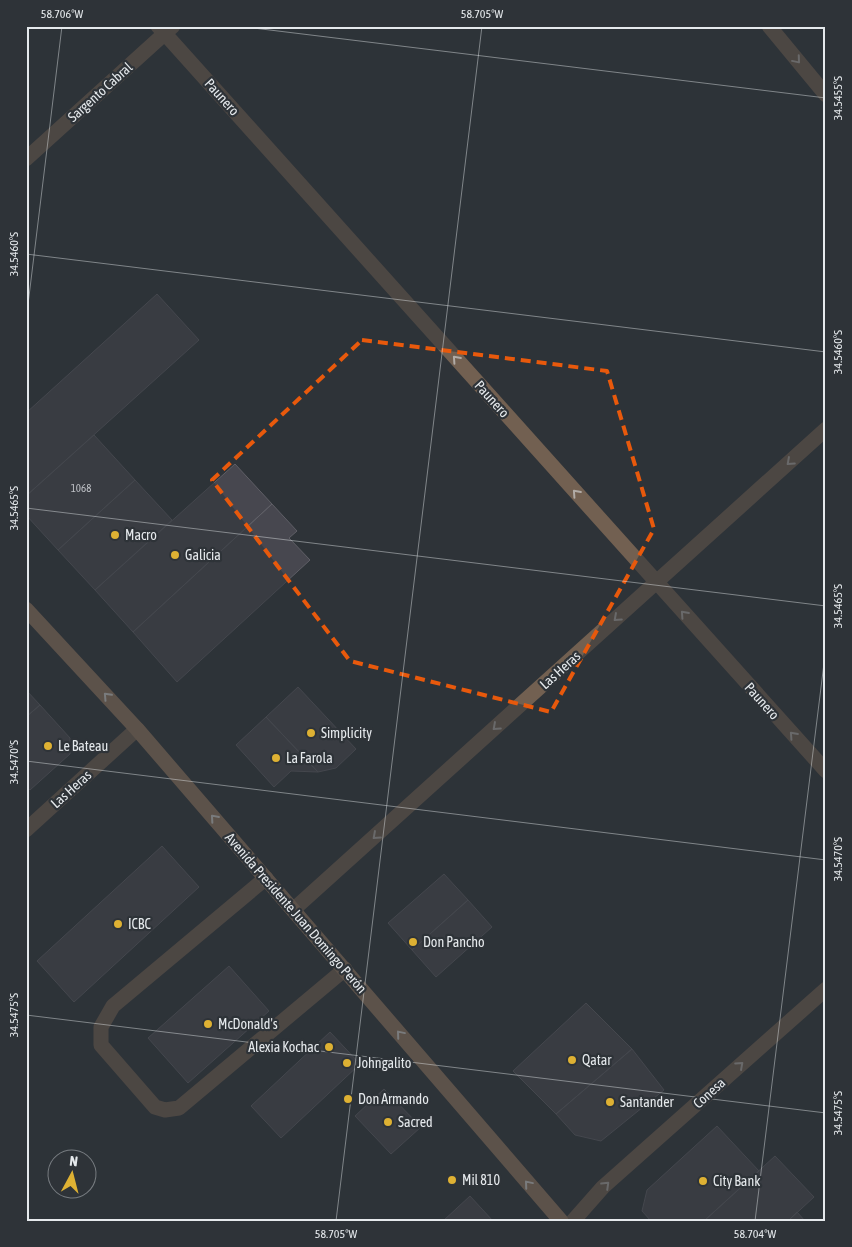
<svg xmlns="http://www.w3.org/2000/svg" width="852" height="1247" viewBox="0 0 852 1247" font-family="'Asap Condensed',sans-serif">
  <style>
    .building { fill: #47474f; stroke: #5f5f66 }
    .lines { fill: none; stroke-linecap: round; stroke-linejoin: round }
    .lane { stroke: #726051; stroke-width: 15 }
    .street { stroke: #726051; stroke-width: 15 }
    .secondary { stroke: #967960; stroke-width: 15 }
    .oneway { stroke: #b1aba6 }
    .oneway2 { stroke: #d5d3d0 }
    .marked { fill: none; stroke: #e8590c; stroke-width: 4; stroke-dasharray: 10 6; stroke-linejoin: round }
    .ticks { fill: none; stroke: #e5e9ec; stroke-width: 1; stroke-opacity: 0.45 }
    .poi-dot { fill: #deb133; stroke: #2e3338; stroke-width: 2 }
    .labels { text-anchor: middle; stroke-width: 4.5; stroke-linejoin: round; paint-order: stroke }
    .number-label { font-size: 11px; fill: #bec0c5 }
    .street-label { font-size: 14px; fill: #e5e9ec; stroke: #2e3338 }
    .poi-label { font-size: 14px; fill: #e5e9ec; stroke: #2e3338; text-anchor: start }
    .neatline { fill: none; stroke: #e5e9ec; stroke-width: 2 }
    .ticks-label { font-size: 12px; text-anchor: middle; fill: #e5e9ec }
  </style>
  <rect width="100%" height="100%" fill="#2e3338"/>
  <path class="building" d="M157,294L199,340L26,496V413Z
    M94,435L135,480L58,550L26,515V496Z
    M235,464L272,504L133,632L95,590Z
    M135,480L172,520L95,590L58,550Z
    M272,504L297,531L289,538L310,560L177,682L133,632Z
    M298,687L356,749L336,768L318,772L266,717Z
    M26,690L40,705L26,717Z
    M40,705L70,738V754L30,790L26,786V717Z
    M266,717L318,772L291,771L274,787L236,745Z
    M162,846L199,887L74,1002L37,961Z
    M444,874L468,900L412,950L388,923Z
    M468,900L492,927L436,977L412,950Z
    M229,966L269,1011L188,1083L148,1038Z
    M586,1003L632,1049L556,1114L513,1071Z
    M330,1032L360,1064L281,1138L251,1106Z
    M632,1049L664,1090L601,1141L575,1135L556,1114Z
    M384,1089L421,1127L391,1154L355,1116Z
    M717,1126L759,1171L704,1221H651L642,1211L647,1190Z
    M775,1156L814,1197L788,1221H704Z
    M470,1196L493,1221H443Z
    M797,1212L805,1221H788Z"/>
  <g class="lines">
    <path class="lane" d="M266,878L113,1006L101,1027V1045L155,1107L165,1110L179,1108L345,969"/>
    <path class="street" d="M158,26L826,771
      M769,26L826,95
      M26,159L173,26
      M26,830L137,729
      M293,910L826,429
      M573,1221L603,1187L826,989"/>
    <path class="secondary" d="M26,609L137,729L561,1221"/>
  </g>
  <defs><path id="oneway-chevron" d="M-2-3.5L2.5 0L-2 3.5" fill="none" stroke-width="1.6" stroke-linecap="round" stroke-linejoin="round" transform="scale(1.25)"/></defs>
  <g class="oneway">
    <use href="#oneway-chevron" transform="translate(797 60) rotate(50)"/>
    <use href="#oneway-chevron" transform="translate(456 359) rotate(-132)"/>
    <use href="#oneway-chevron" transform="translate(790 462) rotate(138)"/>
    <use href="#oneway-chevron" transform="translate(576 493) rotate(-132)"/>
    <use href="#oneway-chevron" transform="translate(684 614) rotate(-132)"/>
    <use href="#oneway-chevron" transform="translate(617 618) rotate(138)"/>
    <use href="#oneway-chevron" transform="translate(496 727) rotate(138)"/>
    <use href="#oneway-chevron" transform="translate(793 735) rotate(-132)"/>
    <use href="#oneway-chevron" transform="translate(376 836) rotate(138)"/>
    <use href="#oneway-chevron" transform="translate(740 1065) rotate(-42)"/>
    <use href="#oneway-chevron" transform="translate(606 1185) rotate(-44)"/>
  </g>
  <g class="oneway2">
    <use href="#oneway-chevron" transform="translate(107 696) rotate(-133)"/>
    <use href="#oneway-chevron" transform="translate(214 818) rotate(-131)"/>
    <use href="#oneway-chevron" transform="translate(400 1034) rotate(-130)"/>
    <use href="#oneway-chevron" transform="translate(528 1184) rotate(-130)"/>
  </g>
  <path d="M0 0H852V1247H0ZM362,340L607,371L654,529L551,712L350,661L212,480Z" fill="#2e3338" fill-opacity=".55" fill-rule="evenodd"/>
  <path class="marked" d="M362,340L607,371L654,529L551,712L350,661L212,480Z"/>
  <path class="ticks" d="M237,26L826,98M26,254L826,352M26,321L62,26M26,508L826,606M26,761L826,860M26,1015L826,1113M336,1221L482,26M755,1221L826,647"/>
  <g class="poi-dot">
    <circle cx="115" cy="535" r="5"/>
    <circle cx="175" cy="555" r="5"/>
    <circle cx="311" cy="733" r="5"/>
    <circle cx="48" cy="746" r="5"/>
    <circle cx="276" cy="758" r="5"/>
    <circle cx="118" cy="924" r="5"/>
    <circle cx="413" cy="942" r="5"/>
    <circle cx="208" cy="1024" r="5"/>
    <circle cx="329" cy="1047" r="5"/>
    <circle cx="572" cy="1060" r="5"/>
    <circle cx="347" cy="1063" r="5"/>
    <circle cx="348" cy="1099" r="5"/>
    <circle cx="610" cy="1102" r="5"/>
    <circle cx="388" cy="1122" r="5"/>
    <circle cx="452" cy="1180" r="5"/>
    <circle cx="703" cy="1181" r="5"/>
  </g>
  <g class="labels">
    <g class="number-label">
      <text x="81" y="492">1068</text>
    </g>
    <g class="street-label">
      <text transform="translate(100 92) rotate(-42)" y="5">Sargento Cabral</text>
      <text transform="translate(222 97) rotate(48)" y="5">Paunero</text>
      <text transform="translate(492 399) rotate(48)" y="5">Paunero</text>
      <text transform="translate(560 670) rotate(-42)" y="5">Las Heras</text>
      <text transform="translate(762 701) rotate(48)" y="5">Paunero</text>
      <text transform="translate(71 789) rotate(-42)" y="5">Las Heras</text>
      <text transform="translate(296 913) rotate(49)" y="5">Avenida Presidente Juan Domingo Perón</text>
      <text transform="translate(709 1093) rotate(-42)" y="5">Conesa</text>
    </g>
    <g class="poi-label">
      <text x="125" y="540">Macro</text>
      <text x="185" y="560">Galicia</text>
      <text x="321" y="738">Simplicity</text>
      <text x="58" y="751">Le Bateau</text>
      <text x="286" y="763">La Farola</text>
      <text x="128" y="929">ICBC</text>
      <text x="423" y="947">Don Pancho</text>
      <text x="218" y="1029">McDonald's</text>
      <text x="319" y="1052" text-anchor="end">Alexia Kochac</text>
      <text x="582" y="1065">Qatar</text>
      <text x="357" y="1068">Johngalito</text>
      <text x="358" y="1104">Don Armando</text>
      <text x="620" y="1107">Santander</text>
      <text x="398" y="1127">Sacred</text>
      <text x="462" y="1185">Mil 810</text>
      <text x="713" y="1186">City Bank</text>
    </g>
  </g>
  <rect width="852" height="1247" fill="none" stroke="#2e3338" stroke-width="55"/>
  <g transform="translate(72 1174) rotate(7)"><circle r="24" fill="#2e3338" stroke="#777c80"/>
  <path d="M0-4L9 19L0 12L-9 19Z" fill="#deb133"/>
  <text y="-8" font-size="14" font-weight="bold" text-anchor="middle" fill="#e5e9ec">N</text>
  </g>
  <rect x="28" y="28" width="796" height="1192" class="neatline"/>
  <g class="ticks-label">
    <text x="62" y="18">58.706°W</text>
    <text x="482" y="18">58.705°W</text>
    <text transform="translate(838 98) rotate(-90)" y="4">34.5455°S</text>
    <text transform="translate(14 254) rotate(-90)" y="4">34.5460°S</text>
    <text transform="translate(838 352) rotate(-90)" y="4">34.5460°S</text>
    <text transform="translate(14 508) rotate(-90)" y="4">34.5465°S</text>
    <text transform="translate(838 606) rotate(-90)" y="4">34.5465°S</text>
    <text transform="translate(14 762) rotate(-90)" y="4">34.5470°S</text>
    <text transform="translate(838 859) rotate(-90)" y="4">34.5470°S</text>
    <text transform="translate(14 1015) rotate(-90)" y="4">34.5475°S</text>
    <text transform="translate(838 1113) rotate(-90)" y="4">34.5475°S</text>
    <text x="336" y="1238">58.705°W</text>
    <text x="755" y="1238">58.704°W</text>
  </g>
</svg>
